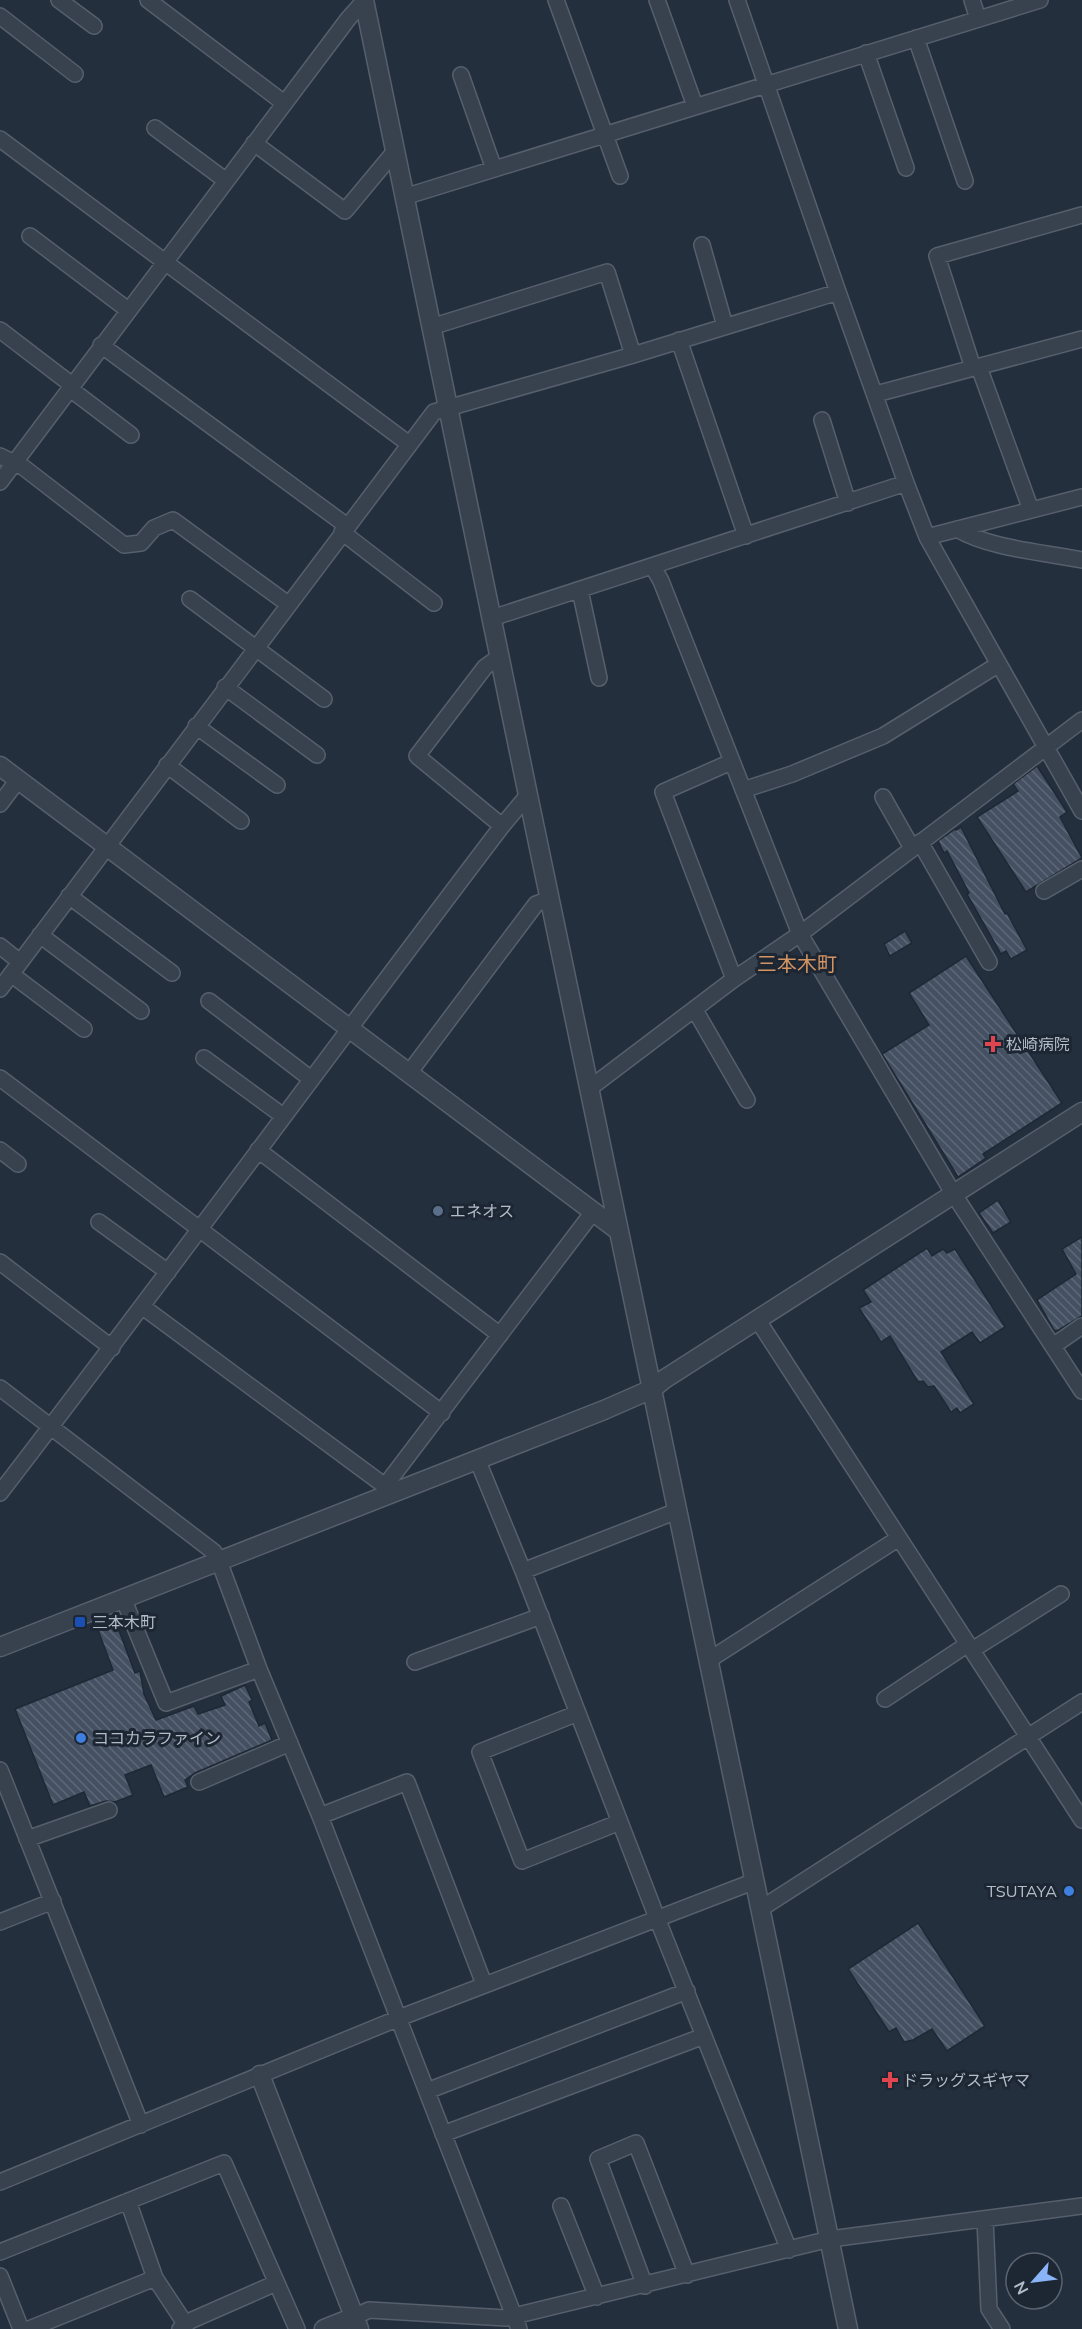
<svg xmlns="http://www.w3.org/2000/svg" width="1082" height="2329" viewBox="0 0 1082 2329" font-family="Mulish,'Noto Sans JP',sans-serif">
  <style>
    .building { fill: url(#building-back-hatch); stroke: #1f2835; stroke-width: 1.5 }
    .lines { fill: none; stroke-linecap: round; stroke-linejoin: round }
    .minor-casing { stroke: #565f6c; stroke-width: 18 }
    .tertiary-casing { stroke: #565f6c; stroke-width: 21 }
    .minor { stroke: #38414e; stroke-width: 15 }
    .tertiary { stroke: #38414e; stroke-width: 18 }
    .health-dot { fill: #e0444e; stroke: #1d2633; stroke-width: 2 }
    .service-dot { fill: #5c6f8a; stroke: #1d2633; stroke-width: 2 }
    .transit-dot { fill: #1a4fb4; stroke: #1d2633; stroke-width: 2 }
    .shop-dot { fill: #3f7fe0; stroke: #1d2633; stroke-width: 2 }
    .labels { text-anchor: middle; stroke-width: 6; stroke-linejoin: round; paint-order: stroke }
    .poi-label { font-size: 16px; fill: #b4bcc9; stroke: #1d2633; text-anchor: start }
    .quarter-label { font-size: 20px; fill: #d59563; stroke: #1d2633 }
  </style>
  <defs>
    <pattern id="building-back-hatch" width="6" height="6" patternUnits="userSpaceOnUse" patternTransform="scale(1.5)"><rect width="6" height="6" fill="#455162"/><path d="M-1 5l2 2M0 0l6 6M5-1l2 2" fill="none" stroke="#5d6877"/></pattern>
  </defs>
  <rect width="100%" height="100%" fill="#242f3e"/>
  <path class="building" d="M1037,766L1067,812L1060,817L1082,858L1026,892L977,817L1018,791L1013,784Z
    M961,827L1005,914L1007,913L1027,950L1011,959L1006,951L1001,954L967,894L969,893L947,851L944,853L938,841L955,829L956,830Z
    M905,931L912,943L890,956L884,944Z
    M966,956L1062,1103L983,1154L986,1158L958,1177L882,1054L929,1025L909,993Z
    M998,1200L1011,1222L993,1233L979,1213Z
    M1082,1237V1316L1057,1331L1054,1330L1037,1300L1076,1274L1062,1249Z
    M927,1248L932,1256L943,1249L947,1253L955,1249L1005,1327L980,1343L972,1332L941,1352L974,1404L960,1413L957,1408L951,1412L934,1386L928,1387L923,1381L918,1382L890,1336L881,1342L859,1308L871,1302L863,1290Z
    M109,1617L111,1621L115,1620L135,1673L140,1671L144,1694L156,1720L194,1706L198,1714L225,1705L221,1696L245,1685L252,1700L249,1702L259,1726L265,1723L272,1740L195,1773L185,1780L188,1787L164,1797L151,1765L125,1775L133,1795L115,1802L106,1801L90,1806L84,1792L53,1805L15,1709L113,1670L95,1622Z
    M918,1923L985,2026L947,2051L932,2029L913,2040L904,2042L896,2028L889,2032L848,1969Z"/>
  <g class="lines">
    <defs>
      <path id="minor" d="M59,0L94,26
        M148,0L284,103
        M556,0L620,176
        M657,0L695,106
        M737,0L838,292L906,483L927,537L1082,811
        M972,0L978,19
        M0,16L75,74
        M916,38L965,181
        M866,53L906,168
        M461,75L494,169
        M155,128L225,180
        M0,139L409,444
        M254,143L345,211L395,151
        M404,197L1040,0
        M30,236L128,310
        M702,245L725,326
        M431,327L607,272L633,355
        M0,330L72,385
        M679,340L746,536
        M101,345L347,526
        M979,367L1031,510
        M973,368L937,256L1082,215
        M69,388L131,435
        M876,394L1082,339
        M822,420L848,503
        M0,456L23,467L124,545L141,543L154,528L173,520L288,604
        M0,482L348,19L364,1
        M957,529C991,549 1043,552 1082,560
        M342,532L434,603
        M927,537L1082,497
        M653,567L661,581L800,934L953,1193L1082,1391
        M580,590L599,678
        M190,599L324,699
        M492,618L906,483
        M499,657L485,667L417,756L502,826
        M225,687L317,755
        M196,726L277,785
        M731,762L663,792L734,979
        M167,765L241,821
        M743,790L792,774L883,736L999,664
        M883,797L912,848
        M0,804L18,780
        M920,842L989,962
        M1044,891L1082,869
        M69,896L172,973
        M40,935L141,1011
        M0,946L20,962
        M11,974L84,1029
        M0,989L434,412L633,355L838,292
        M209,1001L311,1079
        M695,1010L747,1100
        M204,1058L283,1116
        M409,1073L536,904L550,899
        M0,1078L442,1413
        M590,1088L734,979L800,934L1082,720
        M0,1150L18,1164
        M258,1150L500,1335
        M99,1222L168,1272
        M0,1262L112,1348
        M143,1307L385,1486
        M757,1319L1082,1820
        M1053,1346L1082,1326
        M0,1388L214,1552L219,1561L259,1669L320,1816L519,2329
        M477,1459L523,1571L657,1918L789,2250
        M0,1493C170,1272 334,1047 502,826L528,795
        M386,1495L385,1486L593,1212
        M523,1571L677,1511
        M123,1598L166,1703L259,1669
        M972,1650L1061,1594
        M709,1660L899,1538
        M415,1662L541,1616
        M885,1699L968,1644
        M578,1713L480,1752L522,1861L620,1822
        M0,1770L141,2125
        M199,1782L290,1743
        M320,1816L407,1782L484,1984
        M27,1839L109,1810
        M762,1908L1082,1702
        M0,1922L53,1901
        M427,2091L687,1991
        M443,2134L704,2036
        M0,2182L399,2018L755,1881
        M561,2206L597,2297
        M985,2219L989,2309L1002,2329
        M0,2252L224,2163L297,2329
        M0,2276L21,2329
        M155,2278L186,2325
        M645,2286L598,2159L636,2143L687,2275
        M354,2317L369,2310L506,2318L830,2239L1082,2206
        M29,2329L155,2278L128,2201
        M180,2329L190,2321L276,2283"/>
      <path id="tertiary" d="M364,0L528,795L848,2329
        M0,766L619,1231
        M0,1647L604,1410L652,1389L663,1380L1082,1112
        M260,2075L359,2329
        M324,2329L354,2317"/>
    </defs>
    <use href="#minor" class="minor-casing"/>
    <use href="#tertiary" class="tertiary-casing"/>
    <use href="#minor" class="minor"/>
    <use href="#tertiary" class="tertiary"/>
  </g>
  <g class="health-dot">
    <path d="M990 1035h6v6h6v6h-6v6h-6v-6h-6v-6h6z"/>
    <path d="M887 2071h6v6h6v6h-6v6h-6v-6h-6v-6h6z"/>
  </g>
  <circle class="service-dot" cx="438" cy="1211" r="6"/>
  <rect class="transit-dot" x="74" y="1616" width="12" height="12" rx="3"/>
  <g class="shop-dot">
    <circle cx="81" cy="1738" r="6"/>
    <circle cx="1069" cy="1891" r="6"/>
  </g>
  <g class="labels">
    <g class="poi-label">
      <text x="1006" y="1050">松崎病院</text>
      <text x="450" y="1217">エネオス</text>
      <text x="92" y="1628">三本木町</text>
      <text x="93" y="1744">ココカラファイン</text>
      <text x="1057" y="1897" text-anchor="end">TSUTAYA</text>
      <text x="902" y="2086">ドラッグスギヤマ</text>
    </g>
    <g class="quarter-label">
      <text x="797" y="971">三本木町</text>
    </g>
  </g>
  <g transform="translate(1034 2281) rotate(242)"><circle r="28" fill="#1d2633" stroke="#59626f" stroke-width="1.5"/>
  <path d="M0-4.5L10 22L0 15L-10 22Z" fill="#8ab4f8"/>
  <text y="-9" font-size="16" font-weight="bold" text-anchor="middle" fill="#b4bcc9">N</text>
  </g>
</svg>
